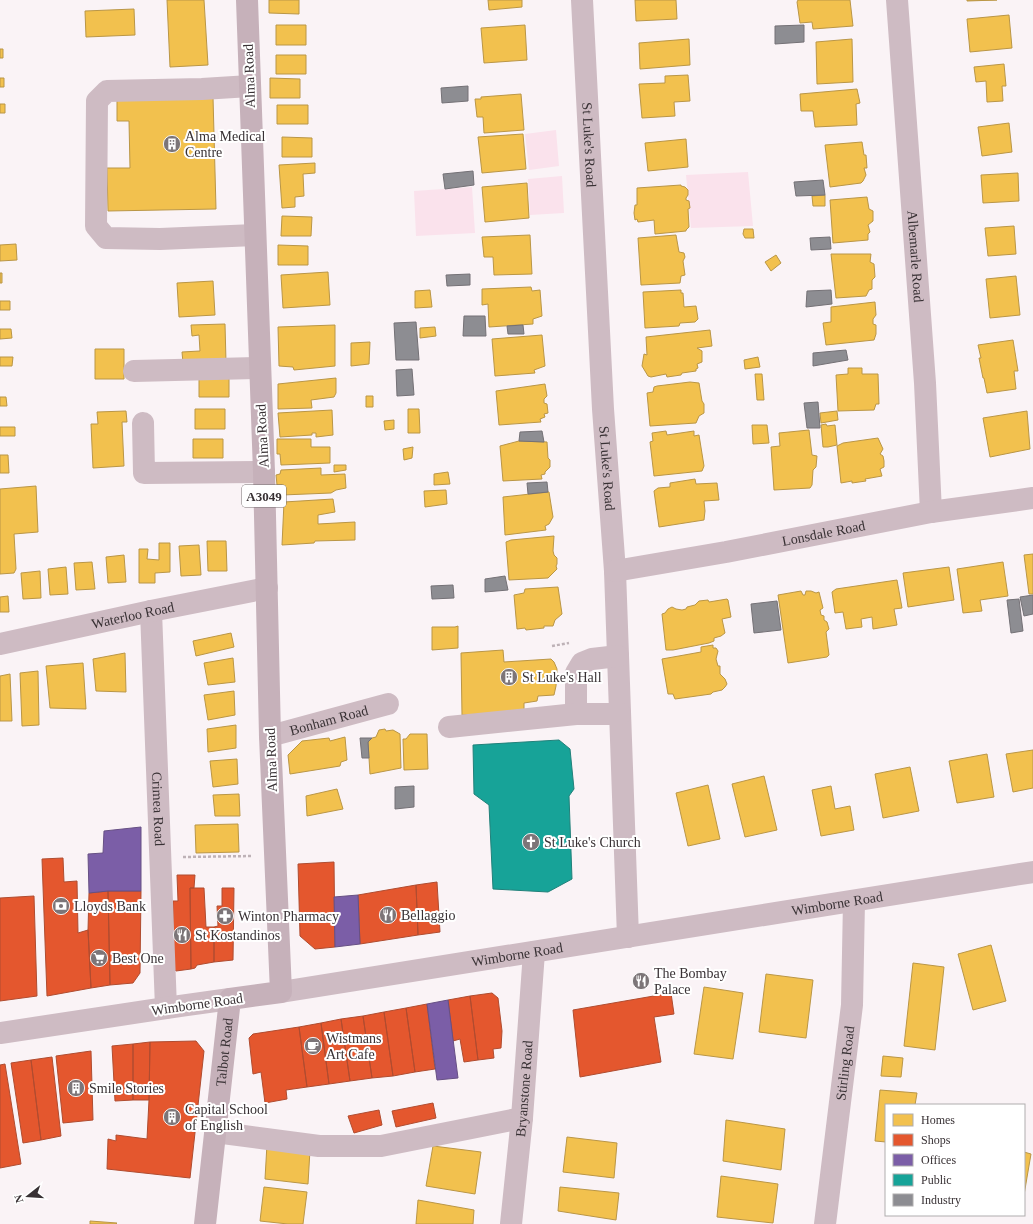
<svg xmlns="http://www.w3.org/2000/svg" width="1033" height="1224" viewBox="0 0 1033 1224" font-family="'Times New Roman',serif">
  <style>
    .green { fill: #fae2ec }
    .homes { fill: #f2c14e; stroke: #ba9646 }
    .shops { fill: #e4572e; stroke: #b04c30 }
    .offices { fill: #7b5ea7; stroke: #675084 }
    .public { fill: #17a398; stroke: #21817a }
    .industry { fill: #8d8d92; stroke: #747176 }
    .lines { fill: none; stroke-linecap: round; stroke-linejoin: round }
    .path { stroke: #beb2b7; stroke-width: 2.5; stroke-dasharray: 3 2; stroke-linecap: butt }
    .minor { stroke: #cebbc3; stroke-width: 22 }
    .major { stroke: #c6b1ba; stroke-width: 22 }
    .labels { text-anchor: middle; stroke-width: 4; stroke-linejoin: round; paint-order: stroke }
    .shield { fill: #fff; stroke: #746f71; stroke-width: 1 }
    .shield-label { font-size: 13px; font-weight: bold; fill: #383134 }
    .street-label { font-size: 14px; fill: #383134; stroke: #fff }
    .poi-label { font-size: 14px; fill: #383134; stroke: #fff; text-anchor: start }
  </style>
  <rect width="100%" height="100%" fill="#faf3f6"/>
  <path class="green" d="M556,130L559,166L529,170L525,134Z
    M748,172L753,226L691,228L686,175Z
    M562,176L564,213L530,215L528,179Z
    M472,187L475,233L416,236L414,191Z"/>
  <path class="homes" d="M167,0H204L208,65L170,67Z
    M269,0H299V14L269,13Z
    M488,0H522V7L489,10Z
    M635,0H676L677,19L636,21Z
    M798,0H850L853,26L813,29L812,22L800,23L797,2Z
    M967,0H997L967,1Z
    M134,9L135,35L86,37L85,11Z
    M1009,15L1012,48L970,52L967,19Z
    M276,25H306V45H276Z
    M525,25L527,60L484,63L481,28Z
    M689,39L690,65L640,69L639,43Z
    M852,39L853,82L817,84L816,42Z
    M0,49H3V58H0Z
    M276,55H306V74H276Z
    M1004,64L1006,86H1002L1003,101L987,102L986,81L976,82L974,67Z
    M688,75L690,101L674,102L675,116L642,118L639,84L665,83V76Z
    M0,78H4V87H0Z
    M270,78L300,79V98H270Z
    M857,89L860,103L856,104L857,125L815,127L813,111H801L800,94Z
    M521,94L524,130L484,133L483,117H477L475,99H481V97Z
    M213,97L216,209L108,211L107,168H130L129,121H117V98Z
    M0,104H5V113H0Z
    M277,105H308V124H277Z
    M1009,123L1012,152L982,156L978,127Z
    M523,134L526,169L482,173L478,137Z
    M282,137L312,138V157H282Z
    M686,139L688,167L648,171L645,143Z
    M862,142L864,155H866L867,168H864L866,175L863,181L861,183L830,187L825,145Z
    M315,163V173L303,174L304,196L295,197V207L282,208L279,165Z
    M1018,173L1019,201L983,203L981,175Z
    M527,183L529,218L485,222L482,187Z
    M681,185V186L685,187L688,190V195L686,198V200L689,201L690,208L688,209L689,227L686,230V231L655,234L654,220L638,222L637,219L635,220L634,213L635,205H637V188Z
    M825,195V206H813L812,196Z
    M867,197L869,209L873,211V221L868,225L870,232L868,234V240L833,243L830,200Z
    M282,216L312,217L311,236H281Z
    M1014,226L1016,254L988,256L985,228Z
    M744,229H753L754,238H745L743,234Z
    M530,235L532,274L494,275L493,257H484L482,237Z
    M676,235L679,252L684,253L685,257L683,261L685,275L681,276L680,283L641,285L638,238Z
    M16,244L17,260L0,261V245Z
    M278,245L308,246V265H278Z
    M831,254H871L870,262L874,264L875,277L872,280V289L869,290L866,296L836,298Z
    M776,255L781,263L771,271L765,262Z
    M328,272L330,305L283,308L281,275Z
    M0,273H2V283H0Z
    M1016,276L1020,315L990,318L986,279Z
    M213,281L215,315L179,317L177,283Z
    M531,287L532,291L540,290L542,316L533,319V324L489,327L488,304L482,305V289Z
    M430,290L432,307L415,308V291Z
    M681,290V293H683L684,307L696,306L698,319L695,322L680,323L679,326L645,328L643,292Z
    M0,301H10V310H0Z
    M875,302L876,315L873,319V324L876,325V334L874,340L826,345L823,323L831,322V307Z
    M225,324L226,362L183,363L182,352L200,351L199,335L192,336L191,325Z
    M335,325V366L294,370L293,367L279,366L278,327Z
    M435,327L436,336L420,338V328Z
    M0,329H11L12,338L0,339Z
    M710,330L712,346L697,348L702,351V362L697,364L698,368L696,369V371L682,373L681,375L667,377L666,374L651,377L648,376L642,366L644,354L647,355L646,337Z
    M542,335L545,366L534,370L535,373L495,376L492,339Z
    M1013,340L1018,371H1014L1016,389L987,393L984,378H983L979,358H981L978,345Z
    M370,342L369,364L351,366V343Z
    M95,349H124V379H95Z
    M0,357H13L12,366H0Z
    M758,357L760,367L745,369L744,360Z
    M848,368H862V374H878L879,404H876L874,410L838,411L836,375L848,374Z
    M755,374H762L764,400H757Z
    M199,377L229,378V397H199Z
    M336,378V393L334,397L311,400L312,408L278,409V384Z
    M690,382L699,383L702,401L704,404V413L699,416L696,423L650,426L647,393L653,392L654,387L657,386Z
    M545,384L547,396L544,399V403L547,404L548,413L544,414L545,417L540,419L541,422L499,425L496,391Z
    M366,396H373V407H366Z
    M0,397H6L7,406H0Z
    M195,409H225V429H195Z
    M408,409H419L420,433H408Z
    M332,410L333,435L316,437V433H312V435L280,437L278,413Z
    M126,411L127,422H122L124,466L93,468L91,424H98L97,412Z
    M837,411L838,420L821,423L820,413Z
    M1027,411L1030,449L990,457L983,418Z
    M394,420V429L385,430L384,421Z
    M826,424L827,426L835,425L837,445L828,447H823L821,425Z
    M752,425H767L769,443L753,444Z
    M0,427H15V436H0Z
    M809,430L812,455L817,456L816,467L813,470L812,485L810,488L774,490L771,447L780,446L779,433Z
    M666,431L667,435L694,431V436L699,435L704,466L702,471L654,476L650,442L653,441L652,433Z
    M878,438L883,449L880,454L883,456L884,461V467L880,469L882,476L865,479L866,481L852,483V481L841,483L837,446L843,443Z
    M193,439H223V458H193Z
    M277,439H311V447H330V463L281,465L280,454H277Z
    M519,441L547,442L548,458L550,460V467L545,472V474L541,475L542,479L503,481L500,446Z
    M413,447L412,458L404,460L403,449Z
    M0,455H8L9,473H0Z
    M334,465H346V470L334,472Z
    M321,468V475L345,474L346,488L336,490L331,493L282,495V485H277L276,475L280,474L281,470Z
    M448,472L450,484L434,485V474Z
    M695,479L696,484L717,483L719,500L704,501L705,511L704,520L659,527L654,491L658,488L670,487V483Z
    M36,486L38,532L14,534L16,569L14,573L0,574V489Z
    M446,490L447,504L425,507L424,491Z
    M549,492L553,517L549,524L545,526L546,530L505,535L503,497Z
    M333,499L335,512L318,515V524L355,522V540L315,541L314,543L282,545L284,502Z
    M554,536L553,551L554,555L557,558V564L556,566L557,569L548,578L509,580L506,542L511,540Z
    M207,541H226L227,571H208Z
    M159,543H170V572L155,573V583H139V549H148L147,559L159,560Z
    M199,545L201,575L181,576L179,546Z
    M1033,554V594H1029L1024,555Z
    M124,555L126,582L108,583L106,557Z
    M92,562L95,589L76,590L74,563Z
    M1003,562L1008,596L980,600L982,611L963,613L957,569Z
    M66,567L68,594L50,595L48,569Z
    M949,567L954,600L908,607L903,573Z
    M40,571L41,598L23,599L21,573Z
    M897,580L902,608L894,609L897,625L873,629L872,617L861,619L862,627L846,629L843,612L835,613L832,592L836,589Z
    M558,587L562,614L555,620L553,626H544V628L526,630L525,628L517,629L514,595L524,593L525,589Z
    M801,591L803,595H805L806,591H811L816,593L819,592L823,608L820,610L821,615L824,616V620L827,622L829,629L826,632L829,655L827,657L788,663L778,595Z
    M8,596L9,612H0V597Z
    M727,599L728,600L731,617L722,619L725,633L721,636L714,638V641L709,643L673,650H666L662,614L665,613L668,609L672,607L676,609L682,610L686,609L687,607L695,605L699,601L708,600L709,602Z
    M458,626V648L432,650V627H455Z
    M231,633L234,647L196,656L193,641Z
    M713,645V648H716L718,651L716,659L718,666H720V674L725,679L727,684L725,687L722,690L713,692L711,694L675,699L673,694H668L662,659L701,652V647Z
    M503,650L504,662L551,659L554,662L557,669L556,686L554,695L538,696L537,701L524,703V712L462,715L461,653Z
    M125,653L126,692L96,691L93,659Z
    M233,658L235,682L208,685L204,663Z
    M83,663L86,709L50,708L46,666Z
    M38,671L39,725L22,726L20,673Z
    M10,674L12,721H0V676Z
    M234,691L235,715L208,720L204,695Z
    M236,725V748L208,752L207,729Z
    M385,729L386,731L393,730L400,734L401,768L370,774L368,742L372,738L376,737L379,730Z
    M410,734H427L428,769L404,770L403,739H406Z
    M345,737L347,760L341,762L340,766L290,774L288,755L302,741L329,738L330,741Z
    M1033,750V788L1013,792L1006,754Z
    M987,754L994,797L957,803L949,761Z
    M237,759L238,784L213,787L210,761Z
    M910,767L919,811L883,818L875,774Z
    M764,776L777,830L745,837L732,784Z
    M708,785L720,839L688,846L676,793Z
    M831,786L835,809L850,806L854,830L821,836L812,790Z
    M337,789L343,809L307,816L306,796Z
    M239,794L240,816H215L213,795Z
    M238,824L239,852L196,853L195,825Z
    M991,945L1006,1001L973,1010L958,954Z
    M913,963L944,967L935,1050L904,1046Z
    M766,974L813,980L806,1038L759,1032Z
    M704,987L743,993L733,1059L694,1054Z
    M883,1056L903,1058L901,1077L881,1076Z
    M880,1090L917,1093L915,1105H886V1142L875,1141Z
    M726,1120L785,1129L781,1170L723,1161Z
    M567,1137L617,1143L614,1178L563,1172Z
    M267,1144L310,1150L308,1184L265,1179Z
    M433,1146L481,1152L475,1194L426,1186Z
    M1024,1152L1031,1154L1024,1195Z
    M721,1176L778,1184L773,1223L717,1217Z
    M264,1187L307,1192L303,1224H288L260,1221Z
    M560,1187L619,1193L616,1220L558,1211Z
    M418,1200L474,1210L473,1224H416Z
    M90,1221L117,1223L116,1224H90Z"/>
  <path class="shops" d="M63,858L64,882L77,881L78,933L88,930L91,988L47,996L42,859Z
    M334,862L335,947L315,949L300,936L298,864Z
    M177,875H195L194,888H190L191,969L176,971L173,968V901H178Z
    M437,882L440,932L418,935L416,885Z
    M416,885L418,935L360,944L358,895Z
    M190,888H204L206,927H214V962L197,965L195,968L191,969Z
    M222,888H234L233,960L214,962V927L218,926L217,906H222Z
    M108,891H141L140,973L133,983L110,985Z
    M108,891L110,985L91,988L88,930L89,893Z
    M34,896L37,996L0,1001V898Z
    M492,993L498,998L502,1031L501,1048L493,1049L494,1058L478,1060L470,996Z
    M671,993L674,1014L654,1017L661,1062L580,1077L573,1010Z
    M470,996L478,1060L464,1062L460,1039L453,1041L448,1000Z
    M427,1004L435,1069L415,1072L406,1008Z
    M406,1008L415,1072L393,1076L384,1012Z
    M384,1012L393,1076L372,1078L363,1016Z
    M363,1016L372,1078L350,1081L341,1019Z
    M341,1019L350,1081L329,1084L321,1023Z
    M321,1023L329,1084L307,1087L299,1027Z
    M299,1027L307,1087L286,1090L287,1099L265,1103L261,1072L253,1074L249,1038L253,1034Z
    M196,1041L204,1051L190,1178L107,1169L108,1139L116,1141V1135L147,1139L149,1100L150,1042Z
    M150,1042L149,1100H133V1044Z
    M133,1044V1100L115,1101L112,1046Z
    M91,1051L93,1120L63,1123L56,1056Z
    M52,1057L61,1136L41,1140L31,1060Z
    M31,1060L41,1140L23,1143L11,1063Z
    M5,1064L21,1164L0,1168V1065Z
    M433,1103L436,1118L396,1127L392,1111Z
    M379,1110L382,1125L354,1133L348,1116Z"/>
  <path class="offices" d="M141,827V891H108L89,893L88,854L103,853L104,831Z
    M358,895L360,944L335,947L334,897Z
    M448,1000L458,1078L437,1080L427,1004Z"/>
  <path class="public" d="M559,740L570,749L574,789L569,796L572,879L548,892L493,889L489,805L474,794L473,745Z"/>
  <path class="industry" d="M804,25V42L775,44V26Z
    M468,86V101L442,103L441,88Z
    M473,171L474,185L445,189L443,174Z
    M823,180L825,195L796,196L794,182Z
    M830,237L831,249L811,250L810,238Z
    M470,274V285L447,286L446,275Z
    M831,290L832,304L806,307L807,291Z
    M464,316H485L486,336H463Z
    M416,322L419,360H396L394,323Z
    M523,325L524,334H508L507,326Z
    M846,350L848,360L813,366V353Z
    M412,369L414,395L397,396L396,370Z
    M818,402L820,428H807L804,403Z
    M542,431L544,442L519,441L520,432Z
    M547,482L548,492L528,494L527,483Z
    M505,576L508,590L485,592V579Z
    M453,585L454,598L432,599L431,586Z
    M1033,595V614L1024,616L1020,597Z
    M1019,599L1023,631L1011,633L1007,600Z
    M777,601L781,630L754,633L751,604Z
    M360,738H372L368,742L369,758H362Z
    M414,786V807L395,809V787Z"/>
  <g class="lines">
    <path class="path" d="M552,646L569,643
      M183,857L252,856"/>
    <g class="minor">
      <path id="s1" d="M582,0L603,409L615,571L628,937"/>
      <path id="s2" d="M897,0L925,383L931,512"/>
      <path d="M250,86L202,89L107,91L97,101L96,226L106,238L160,239L255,235"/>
      <path d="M134,371L259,368"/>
      <path d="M143,423L144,473L264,472"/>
      <path id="s3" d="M615,571L726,552L931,512L1033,498"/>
      <path id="s4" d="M151,611L166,1008"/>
      <path id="s5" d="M0,644L151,611L267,588"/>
      <path d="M576,714V673L582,663L592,659L618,656"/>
      <path d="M449,727L576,714H620"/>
      <path id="s6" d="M270,736L388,704"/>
      <path id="s7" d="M281,992L1033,872"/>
      <path d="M0,1033L166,1008L230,999"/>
      <path d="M215,1132L319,1146H381L522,1118"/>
      <path id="s8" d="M511,1224L522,1118L534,952"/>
      <path id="s9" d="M825,1224L852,1005L854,901"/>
    </g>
    <path class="major" id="s10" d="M205,1224L230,999L281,992L270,736L264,472L247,0"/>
  </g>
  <defs>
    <symbol id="building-disc" viewBox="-11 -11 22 22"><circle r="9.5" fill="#7c7578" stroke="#fff"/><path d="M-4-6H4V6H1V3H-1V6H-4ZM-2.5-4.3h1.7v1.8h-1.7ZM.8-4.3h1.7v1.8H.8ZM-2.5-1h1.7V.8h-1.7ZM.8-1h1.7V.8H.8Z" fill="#fff"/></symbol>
    <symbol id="church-disc" viewBox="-11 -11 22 22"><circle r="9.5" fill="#7c7578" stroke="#fff"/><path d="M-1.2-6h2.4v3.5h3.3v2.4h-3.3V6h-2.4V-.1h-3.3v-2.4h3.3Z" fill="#fff"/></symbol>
    <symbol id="bank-disc" viewBox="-11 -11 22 22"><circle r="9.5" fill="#7c7578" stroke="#fff"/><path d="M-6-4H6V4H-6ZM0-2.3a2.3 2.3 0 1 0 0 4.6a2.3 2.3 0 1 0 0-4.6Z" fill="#fff"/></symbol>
    <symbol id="restaurant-disc" viewBox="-11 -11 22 22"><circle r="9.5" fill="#7c7578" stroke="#fff"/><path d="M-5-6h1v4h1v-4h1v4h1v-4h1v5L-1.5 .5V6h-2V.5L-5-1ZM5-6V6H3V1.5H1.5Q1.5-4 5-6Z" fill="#fff"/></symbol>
    <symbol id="pharmacy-disc" viewBox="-11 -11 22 22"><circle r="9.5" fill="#7c7578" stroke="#fff"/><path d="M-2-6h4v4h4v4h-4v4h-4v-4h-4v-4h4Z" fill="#fff"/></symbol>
    <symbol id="supermarket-disc" viewBox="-11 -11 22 22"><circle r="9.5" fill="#7c7578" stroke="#fff"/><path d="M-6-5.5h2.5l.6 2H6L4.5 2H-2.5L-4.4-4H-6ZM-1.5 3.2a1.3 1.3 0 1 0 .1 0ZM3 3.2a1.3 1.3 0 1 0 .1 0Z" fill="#fff"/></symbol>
    <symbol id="cafe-disc" viewBox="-11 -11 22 22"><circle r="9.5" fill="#7c7578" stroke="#fff"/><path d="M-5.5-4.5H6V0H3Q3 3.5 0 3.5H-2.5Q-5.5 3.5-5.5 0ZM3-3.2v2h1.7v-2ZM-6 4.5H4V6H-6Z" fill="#fff"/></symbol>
  </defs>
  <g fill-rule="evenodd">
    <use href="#building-disc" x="162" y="134" width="20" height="20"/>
    <use href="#building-disc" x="499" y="667" width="20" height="20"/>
    <use href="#church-disc" x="521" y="832" width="20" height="20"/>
    <use href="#bank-disc" x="51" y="896" width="20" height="20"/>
    <use href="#restaurant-disc" x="378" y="905" width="20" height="20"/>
    <use href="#pharmacy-disc" x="215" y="906" width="20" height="20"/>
    <use href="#restaurant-disc" x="172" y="925" width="20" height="20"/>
    <use href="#supermarket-disc" x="89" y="948" width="20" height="20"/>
    <use href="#restaurant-disc" x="631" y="971" width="20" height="20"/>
    <use href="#cafe-disc" x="303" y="1036" width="20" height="20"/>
    <use href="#building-disc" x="66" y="1078" width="20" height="20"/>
    <use href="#building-disc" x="162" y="1107" width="20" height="20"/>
  </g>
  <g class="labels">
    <rect class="shield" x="242" y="485" width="44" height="22" rx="3"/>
    <g class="shield-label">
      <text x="264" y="501">A3049</text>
    </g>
    <g class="street-label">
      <text transform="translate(249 76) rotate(-92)" y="5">Alma Road</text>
      <text dy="5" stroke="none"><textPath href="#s1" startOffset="145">St Luke's Road</textPath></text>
      <text dy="5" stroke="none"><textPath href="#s2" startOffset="257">Albemarle Road</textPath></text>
      <text transform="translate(262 436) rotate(-93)" y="5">Alma Road</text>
      <text dy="5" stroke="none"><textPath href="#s1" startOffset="469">St Luke's Road</textPath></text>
      <text dy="5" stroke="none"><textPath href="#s3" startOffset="212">Lonsdale Road</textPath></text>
      <text dy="5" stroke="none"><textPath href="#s5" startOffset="136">Waterloo Road</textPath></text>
      <text dy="5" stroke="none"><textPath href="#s6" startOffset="61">Bonham Road</textPath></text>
      <text transform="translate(271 760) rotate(-92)" y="5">Alma Road</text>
      <text dy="5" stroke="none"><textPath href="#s4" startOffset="198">Crimea Road</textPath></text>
      <text dy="5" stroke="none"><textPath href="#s7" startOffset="563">Wimborne Road</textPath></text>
      <text dy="5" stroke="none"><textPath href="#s7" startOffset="239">Wimborne Road</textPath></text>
      <text transform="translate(197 1004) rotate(-8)" y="5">Wimborne Road</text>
      <text dy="5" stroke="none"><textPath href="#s10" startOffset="173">Talbot Road</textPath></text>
      <text dy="5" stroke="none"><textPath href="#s9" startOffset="162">Stirling Road</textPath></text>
      <text dy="5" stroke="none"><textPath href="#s8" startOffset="136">Bryanstone Road</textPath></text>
    </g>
    <g class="poi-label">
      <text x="185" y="141">Alma Medical<tspan x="185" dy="16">Centre</tspan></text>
      <text x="522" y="682">St Luke's Hall</text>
      <text x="544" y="847">St Luke's Church</text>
      <text x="74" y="911">Lloyds Bank</text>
      <text x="401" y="920">Bellaggio</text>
      <text x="238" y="921">Winton Pharmacy</text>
      <text x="195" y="940">St Kostandinos</text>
      <text x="112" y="963">Best One</text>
      <text x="654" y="978">The Bombay<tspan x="654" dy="16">Palace</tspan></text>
      <text x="326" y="1043">Wistmans<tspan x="326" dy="16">Art Cafe</tspan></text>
      <text x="89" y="1093">Smile Stories</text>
      <text x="185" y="1114">Capital School<tspan x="185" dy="16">of English</tspan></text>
    </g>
  </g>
  <rect x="885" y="1104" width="140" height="112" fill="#ffffff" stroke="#afadae"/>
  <rect x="893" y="1114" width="20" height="12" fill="#f2c14e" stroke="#afadae"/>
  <text x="921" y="1124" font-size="12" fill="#383134">Homes</text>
  <rect x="893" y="1134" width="20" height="12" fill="#e4572e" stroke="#afadae"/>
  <text x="921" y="1144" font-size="12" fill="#383134">Shops</text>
  <rect x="893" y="1154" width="20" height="12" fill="#7b5ea7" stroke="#afadae"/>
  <text x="921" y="1164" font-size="12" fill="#383134">Offices</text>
  <rect x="893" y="1174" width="20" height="12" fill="#17a398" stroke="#afadae"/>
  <text x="921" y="1184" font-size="12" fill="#383134">Public</text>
  <rect x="893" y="1194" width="20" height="12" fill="#8d8d92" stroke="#afadae"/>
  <text x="921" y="1204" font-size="12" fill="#383134">Industry</text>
  <g transform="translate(28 1196) rotate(253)" stroke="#ffffff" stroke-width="3" paint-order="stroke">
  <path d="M0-3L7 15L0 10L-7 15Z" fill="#383134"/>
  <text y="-6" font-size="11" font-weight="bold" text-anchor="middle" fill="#383134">N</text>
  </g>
</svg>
